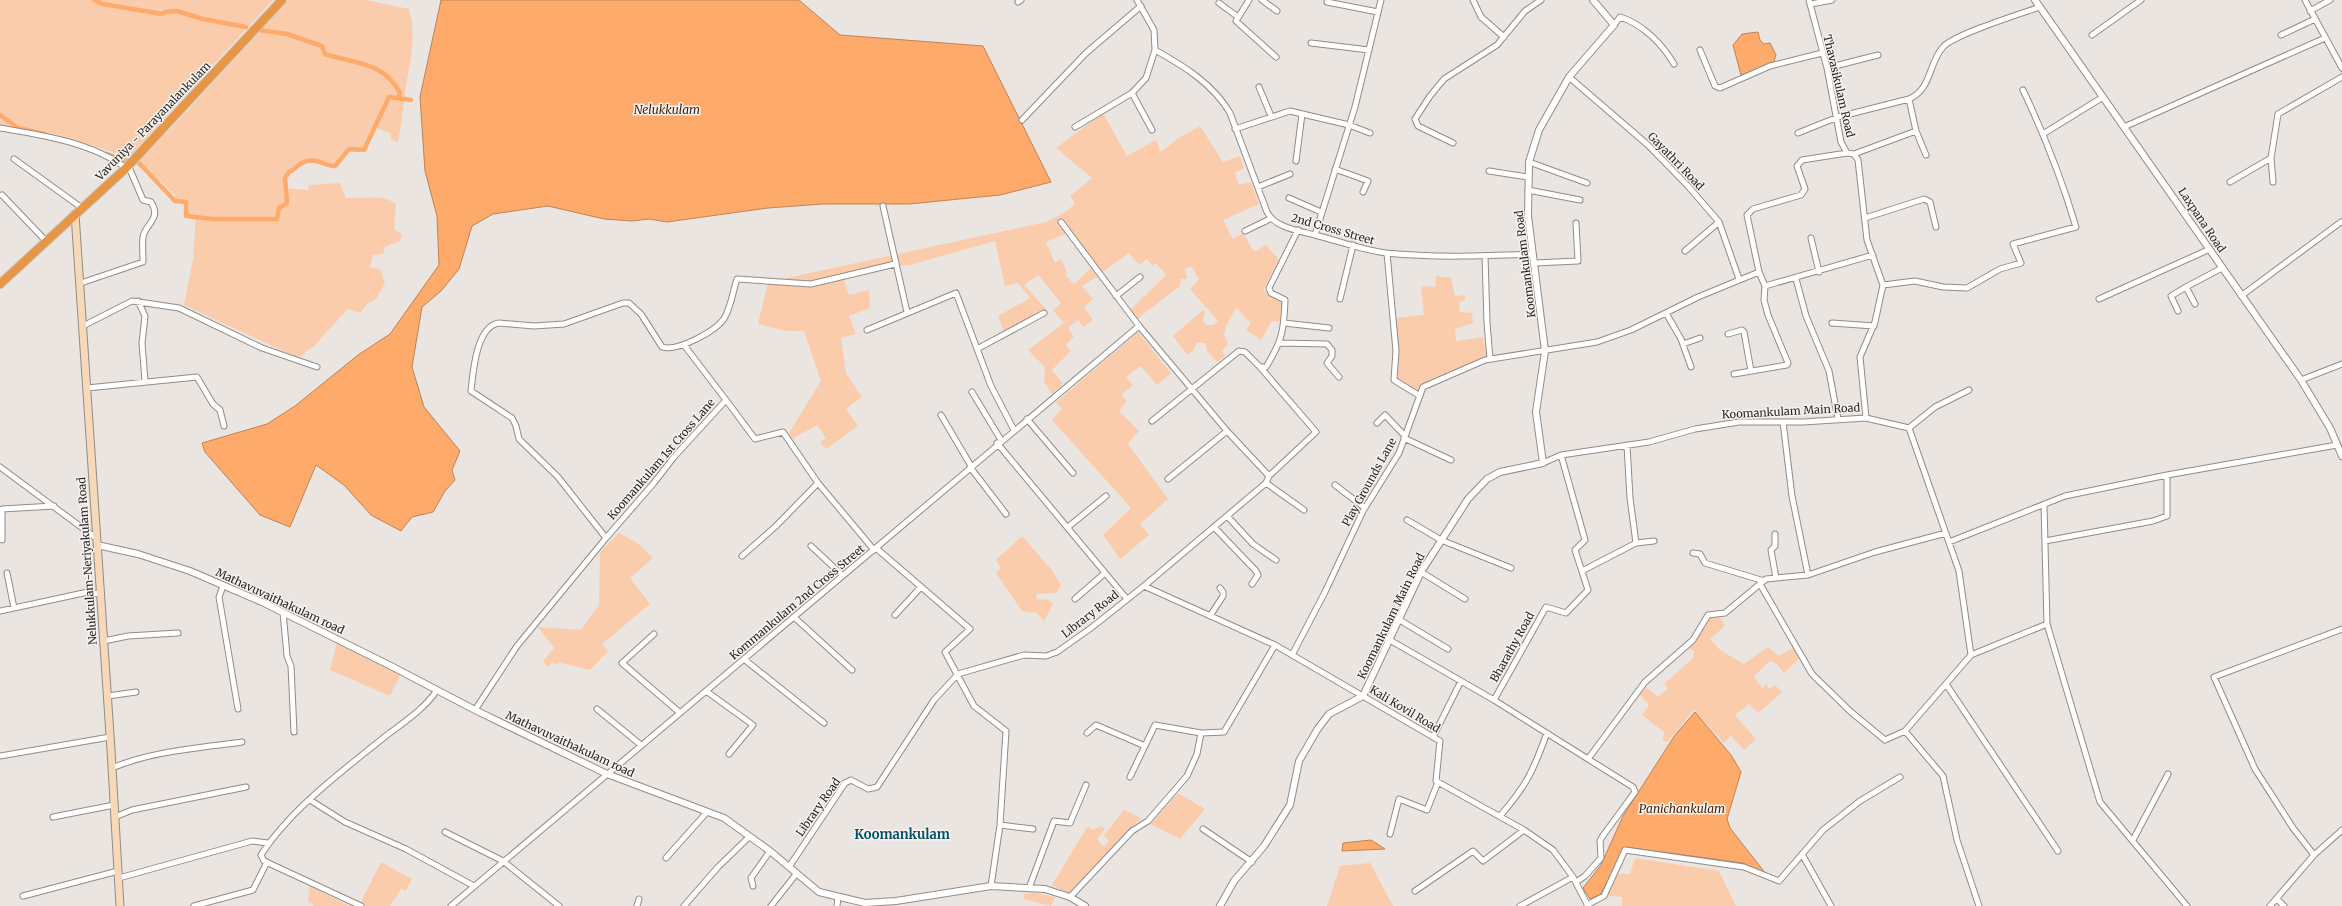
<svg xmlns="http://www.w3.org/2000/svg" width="2342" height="906" viewBox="0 0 2342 906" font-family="Merriweather,serif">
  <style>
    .green { fill: #fbccab }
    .water { fill: #fdaa6b; stroke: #be8356 }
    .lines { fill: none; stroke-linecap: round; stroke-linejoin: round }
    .canal { stroke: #fdaa6b; stroke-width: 4.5 }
    .minor-casing { stroke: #918c88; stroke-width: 7 }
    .tertiary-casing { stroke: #918c88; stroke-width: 8 }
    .secondary-casing { stroke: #918c88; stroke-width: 9 }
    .trunk-casing { stroke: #c3c3c2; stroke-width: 10 }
    .minor { stroke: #fff; stroke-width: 5 }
    .tertiary { stroke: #fff; stroke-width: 6 }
    .secondary { stroke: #f7d8b8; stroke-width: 7 }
    .trunk { stroke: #e89643; stroke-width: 8 }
    .labels { text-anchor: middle; stroke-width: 3; stroke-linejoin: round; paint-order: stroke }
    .street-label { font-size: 11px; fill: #2a2826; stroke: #f8f3ef }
    .water-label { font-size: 12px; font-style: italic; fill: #432307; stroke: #f8f3ef }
    .quarter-label { font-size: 13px; font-weight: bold; fill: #014f6b; stroke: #f8f3ef }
  </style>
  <rect width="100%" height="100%" fill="#ebe5e1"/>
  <path class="green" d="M0,0H273L129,157L55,134L0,126Z
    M288,0H366L409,9C418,38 408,67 405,95C403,111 401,126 398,142L391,140L390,133L376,128L364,148L348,149L334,164C305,154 305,160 285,177V188L308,190L309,185L340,183L346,198C363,199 383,194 396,204L394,229L402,234L400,241L385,247L383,254L373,255L370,267L380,269L385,283L377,298L367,304L360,313L348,309L314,346L298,358L184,305L193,259L196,216L187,214L186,201L176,200L175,195L138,160L176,123Z
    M1103,113L1127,156L1156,140L1161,152L1177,139L1200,126L1223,162L1240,156L1244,168L1235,173L1239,185L1251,182L1259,204L1223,220L1233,239L1243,233L1254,252L1266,245L1279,260L1263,290L1282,301V322L1272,321L1261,340L1246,330L1251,323L1236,308L1226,326L1224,335L1228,344L1222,351L1225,356L1217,362L1207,351L1205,343H1197L1193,351L1187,355L1173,336L1203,310L1205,312L1203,321L1206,325H1214L1218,321L1190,289L1199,279L1191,266L1185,269L1187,279H1181L1180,286L1137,319L1130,310L1166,275L1156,263L1152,266L1147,259L1139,265L1129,253L1102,272L1070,232L1046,242L1055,263L1061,259L1067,272L1065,275L1074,284L1091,268L1097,277L1082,286L1093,299L1084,307L1093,320L1083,327L1078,320L1068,328L1074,337L1066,345L1071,351L1052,370L1063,384L1052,394L1044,382L1045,367L1028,350L1064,323L1053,310L1061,303L1038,275L1024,285L1046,309L1004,332L998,316L1030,298L1018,283L1005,286L995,241L910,265L865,268L800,286H816L844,279L849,295L869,290L870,308L849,316L856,334L841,338L846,373L862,397L846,409L858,426L826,449L820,442L826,438L817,425L792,439L789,433L821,381L804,331H786L758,324L768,282L1046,222L1062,214L1075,204L1070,196L1092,178L1056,148Z
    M1436,276L1451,278L1455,296L1465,295V300L1459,302L1460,312L1472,313L1473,323L1455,329L1456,341L1483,337L1487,356L1419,387L1417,392L1398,378V352L1395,318L1424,315L1421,286L1435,287Z
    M1138,332L1171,373L1157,385L1141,366L1126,377L1133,385L1121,395L1127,401L1119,411L1139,431L1128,444L1168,499L1140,524L1149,535L1120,559L1103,535L1131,508L1052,420L1062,409L1056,402Z
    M619,533L639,544L653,558L630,578L650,604L602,644L608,651L590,670L561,663L554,664L553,662L547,667L543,661L554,648L538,627L581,630L599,605L600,552Z
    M1022,536L1051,569L1061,585L1057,593L1037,594L1036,599L1048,600L1053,604L1044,621L1037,613L1022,611L996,573L1001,568L996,560Z
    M1719,616L1725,626L1710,639L1720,650L1744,664L1768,647L1779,656L1793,648L1800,658L1784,673L1777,664L1770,661L1754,676L1762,688L1767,684L1769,689L1775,685L1782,692L1758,713L1749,704L1735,715L1756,739L1744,750L1731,736L1724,743L1694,710L1667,742L1662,740L1665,733L1642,715L1649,705L1639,694L1645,686L1658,697L1668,688L1664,684L1693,658L1694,651L1689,649L1709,617Z
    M337,642L401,673L390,696L330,670Z
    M1178,793L1205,809L1180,839L1150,824Z
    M1124,810L1141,818L1075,888L1069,893L1052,885L1087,827L1093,830L1101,826L1105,829L1097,839L1104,847L1109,841L1104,835Z
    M1635,858L1719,871L1736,906H1622V897L1608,896L1618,874H1630Z
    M381,862L412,879L406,891L401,889L390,906H359Z
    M1370,863L1393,906H1327L1340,866Z
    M310,886L350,906H314L308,901Z
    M1036,893L1055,897L1051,906L1023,899L1025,894Z"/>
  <path class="water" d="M441,0H799L840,35L983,46L1051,182L1000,195L909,204H822L768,208L667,222L649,219L632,221L604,219L548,206L493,214L472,226L459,269L441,291L422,307L412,367L424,407L460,451L452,470L455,480L445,491L433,512L412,517L401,531L371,515L344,485L316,465L290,527L260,515L205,452L202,443L267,424L295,406L358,355L390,334L439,265L437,216L425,171L420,97Z
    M1758,32L1760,40L1764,44L1770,43L1776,55L1773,64L1741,75L1733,45L1742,34Z
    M1695,712L1731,755L1741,772L1727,819L1730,828L1766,874L1743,863L1625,847L1601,894L1590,899L1583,888L1601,865L1623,816L1675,735Z
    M1371,840L1385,849L1342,851L1343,843Z"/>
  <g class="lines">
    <path class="canal" d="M94,0L103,4L162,14L165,12L177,11L203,19L246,27
      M259,30L287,34L322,46L325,54C355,64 383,61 400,93L399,98
      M0,115L18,128L45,134
      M107,154L122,160L138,162L175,201L186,202V216L213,219H277L279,208L287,203L285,178L289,172C296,170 297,164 304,162C318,157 323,166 335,166L349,149L364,150L389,97L411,100"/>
    <defs>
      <path id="minor" d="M1249,0L1236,21L1276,57
        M1262,0L1277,11
        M1473,0L1481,17L1504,37
        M1809,0L1827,68L1841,142L1847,153L1854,154L1858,160L1867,240L1883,285
        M2305,0L2342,68
        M1018,2L1021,0
        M1327,2L1378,12
        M1219,3L1238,17
        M1811,4L1832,0
        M2310,11L2330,0
        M1614,25L1620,17C1643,24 1663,45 1674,64
        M2092,35L2141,0
        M2281,35L2315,19
        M1311,43L1369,50
        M1155,50C1184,66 1213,84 1230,113L1267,212C1275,228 1300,231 1315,235C1339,241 1362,250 1386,253C1435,258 1485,256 1533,254
        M1700,50L1715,86L1720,88L1770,66L1822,53
        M1827,68L1878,55
        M1569,77L1648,145L1688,186L1719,222L1739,279
        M1259,87L1271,116
        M1132,93L1152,130
        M1022,120L1086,53L1141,6
        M1075,127L1132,93L1146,78L1155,50L1154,30L1137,0
        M2124,127L2325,38
        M0,128C41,135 91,142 126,168
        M1235,129L1290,111L1349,125L1370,133
        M1798,133L1838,117L1909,99
        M2043,134L2103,97
        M1453,143L1418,126L1415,119L1430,96L1444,79L1497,45L1525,11L1541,0
        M1854,154L1916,131
        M1926,155L1916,131L1909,99C1932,89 1928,64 1943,47C1955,34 2020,14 2040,7
        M14,159L82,208
        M1296,161L1302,114
        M1529,162L1587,183
        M1335,169L1368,181L1363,192
        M1489,171L1528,177
        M2230,182L2271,158
        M2273,182L2271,158L2278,114L2342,77
        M1258,187L1290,174
        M1528,190L1580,200
        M2,195L46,241
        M1289,198L1321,212
        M883,206L907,312
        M1865,218L1924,199L1930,202L1936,227
        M1061,222L1139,326L1227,431L1269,476
        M1245,231L1270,219
        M1315,235L1355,107L1381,0
        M1811,238L1819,272
        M1685,251L1719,222
        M1387,253L1396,351L1394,380L1420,396
        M1485,256L1487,323L1490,359
        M1535,263L1578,261L1576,223
        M1759,272L1747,215L1753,209L1801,195L1805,189L1797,166L1802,160L1847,153
        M1796,279L1806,316L1829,371L1838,419
        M81,283L143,262C143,254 142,245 143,237C145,224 162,219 151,202L143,200L128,165
        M1116,296L1140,277
        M2241,296L2341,222
        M1340,299L1353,245
        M2099,299L2210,249
        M138,301L145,316L142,343L145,381
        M2195,304L2186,287L2222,268
        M2178,311L2171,296L2186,287
        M1666,313L1681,339L1691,367
        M1284,323L1329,328
        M1832,323L1874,326
        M83,326L132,301L179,308L262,348L317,367
        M867,330L956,293L991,386L1014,430
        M1728,334L1742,330L1744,332L1751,371
        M1280,343L1327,344L1332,350V356L1327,363L1339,377
        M1683,344L1700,338
        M684,345L726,400
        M977,349L1044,313
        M1734,374L1787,365L1788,363L1768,315L1764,300L1765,286
        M2301,380L2342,364
        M87,388L197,377L213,404L220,410L224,426
        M972,392L1001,440
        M941,415L971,466
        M1866,418L1909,428L1959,571L1971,655
        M1027,419L1073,473
        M1152,421L1239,351L1245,352L1260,367H1266C1282,341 1284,331 1285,300L1271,293L1269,288L1298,230
        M1783,422L1792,496L1808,575
        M1377,423L1385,415L1405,436
        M1909,428L1935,407L1969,390
        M1404,438L1451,460
        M997,443L1126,598
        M1627,445L1630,498L1636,543
        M1543,463L1561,455L1649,442L1695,429L1739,422H1803L1866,418L1860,357L1875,322L1883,285L1915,281L1943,287L1967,288L2000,269L2021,263L2013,244L2076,227C2062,180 2044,134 2023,90
        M0,467L96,538
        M970,467L1006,514
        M1168,479L1227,431
        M1266,483L1304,510
        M1335,485L1365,508
        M2044,504L2047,624
        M1228,517L1253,544L1276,560
        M1407,520L1441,540L1511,568
        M1068,527L1106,496
        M1214,527L1256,571L1258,575L1252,584
        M1775,534V546L1771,550L1776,578
        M606,538L558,477L519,439L516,426L512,418L471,391C473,373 476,326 499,323L534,326L564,324L623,303H629L641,314L662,347C677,352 717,331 725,317C731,306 733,291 737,279L811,284L895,264
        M2,540V509L54,506
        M2045,541L2153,521L2167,516V475
        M1949,542L2065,496L2167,475L2337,445
        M811,546L842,575
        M876,548L970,629L945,652L974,706L1006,731L1000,825L991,886
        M1693,553L1700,554L1705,563L1764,581
        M742,556L776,526L818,483
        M1582,571L1636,543L1654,541
        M1421,572L1465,599
        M7,573L14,608
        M1760,584L1812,674L1851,712L1885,740L1905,731
        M223,586L219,597L238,709
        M1144,586L1275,645L1440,741L1436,781L1524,830L1553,850L1573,877L1588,906
        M1075,599L1105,573
        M0,611L88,592L99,594
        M283,612L287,656L291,666L294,732
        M895,615L921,587
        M1210,616L1223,596V592L1220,588
        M794,617L852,670
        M1398,619L1448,649
        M654,634L622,663L679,712
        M1388,639L1494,700L1588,759L1645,682L1693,640L1708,615L1725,613L1766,579L1808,575L1875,552L1946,533
        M104,641L128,636L178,633
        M1292,655L1325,592L1363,511L1399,453L1423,387L1485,360L1597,342L1631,330L1698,297L1759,272L1765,286L1873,255
        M745,660L824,723
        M1946,684L2058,851
        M706,691L753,725L729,754
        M108,696L136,692
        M1494,700L1546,607L1566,613L1588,590L1575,550L1585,540L1561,455
        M597,709L641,745
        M475,710L517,646L606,538L653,484L674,457L726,400L755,439L783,432L818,483L874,550
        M1087,733L1096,725L1145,746
        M1433,737L1461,681
        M0,756L110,737
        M112,768C152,751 199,748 242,742
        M1130,777L1155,725L1201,733
        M310,800L345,822L406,849L474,886
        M1500,816C1527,785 1533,771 1547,733
        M53,817L114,805
        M115,817L132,810L246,787
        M1000,825L1033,829
        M1203,829L1252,862
        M445,832L503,861L559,906
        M1390,834L1399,799L1427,810L1438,782
        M2133,840L2168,774
        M1802,854L1831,906
        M2314,855L2293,828L2255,769L2214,677L2342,629
        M666,858L707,812
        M789,867L845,783L851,780L868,789L877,787L934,700L958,674L1024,655L1046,656L1057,652L1091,628L1144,586L1266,483L1269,476L1316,432L1260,367
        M119,878L252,841L268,843
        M1576,882L1585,876L1601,858L1600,841L1602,837L1635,792L1633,787L1588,759
        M753,886L751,878L770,851
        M1029,888L1054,821L1070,823L1086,785
        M1415,891L1473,851L1483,861L1524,830
        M23,896L118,871
        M1070,897L1132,831L1148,821L1187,776L1197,754L1201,733L1224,732L1275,645
        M2277,899L2284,906
        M1587,905L1604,896L1625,850L1744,867L1779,881L1823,830L1860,801L1900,777
        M194,906L253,890L267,862
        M361,906L264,861L261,855C290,810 341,772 382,739C401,724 424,710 437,690
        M451,906L1139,326
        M637,906L639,899
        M684,906L718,867L749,837
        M771,906L797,873
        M837,906L838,897
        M1520,906L1573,877
        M1979,906L1957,840L1943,776L1905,731L1971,655L2047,624L2100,802L2187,906
        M2270,906L2314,855L2342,830"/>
      <path id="tertiary" d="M2035,0L2301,380L2330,428L2342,456
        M97,545L138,554L190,571L262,602L391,666L475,710L607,774L724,818L770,851L819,892L865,903L896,901L991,886L1045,889L1070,897L1085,906
        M1220,906L1234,881L1264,846L1290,805L1299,761L1317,730L1329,714L1363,696L1421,572L1468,499L1487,479L1500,472L1543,463L1536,412L1545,351L1528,216L1529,162L1539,130L1569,77L1614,25L1593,0"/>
      <path id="secondary" d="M75,214L111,750L120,906"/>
      <path id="trunk" d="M0,284L126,168L282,0"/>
    </defs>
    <use href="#minor" class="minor-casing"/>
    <use href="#tertiary" class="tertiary-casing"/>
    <use href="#secondary" class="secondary-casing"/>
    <use href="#trunk" class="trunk-casing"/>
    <use href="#minor" class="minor"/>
    <use href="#tertiary" class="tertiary"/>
    <use href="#secondary" class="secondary"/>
    <use href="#trunk" class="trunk"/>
  </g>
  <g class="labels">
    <g class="street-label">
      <text transform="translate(1839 86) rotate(77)" y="4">Thavasikulam Road</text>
      <text transform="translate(153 121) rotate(-46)" y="4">Vavuniya - Parayanalankulam</text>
      <text transform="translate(1676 161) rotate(46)" y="4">Gayathri Road</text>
      <text transform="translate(2202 220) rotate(56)" y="4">Laxpana Road</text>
      <text transform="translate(1333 229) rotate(16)" y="4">2nd Cross Street</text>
      <text transform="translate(1525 264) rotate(-97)" y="4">Koomankulam Road</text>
      <text transform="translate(1791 411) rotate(-3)" y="4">Koomankulam Main Road</text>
      <text transform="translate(661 459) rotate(-49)" y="4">Koomankulam 1st Cross Lane</text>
      <text transform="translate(1369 482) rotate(-61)" y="4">Play Grounds Lane</text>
      <text transform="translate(87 561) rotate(-94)" y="4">Nelukkulam-Neriyakulam Road</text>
      <text transform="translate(280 601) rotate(25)" y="4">Mathavuvaithakulam road</text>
      <text transform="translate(797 602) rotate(-40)" y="4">Kommankulam 2nd Cross Street</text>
      <text transform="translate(1090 614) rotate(-38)" y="4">Library Road</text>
      <text transform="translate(1391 616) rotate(-64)" y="4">Koomankulam Main Road</text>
      <text transform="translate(1512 647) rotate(-61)" y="4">Bharathy Road</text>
      <text transform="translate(1405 709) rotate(31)" y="4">Kali Kovil Road</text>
      <text transform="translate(570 744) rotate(25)" y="4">Mathavuvaithakulam road</text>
      <text transform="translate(818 807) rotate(-55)" y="4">Library Road</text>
    </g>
    <g class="water-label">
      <text x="667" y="114">Nelukkulam</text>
      <text x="1682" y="813">Panichankulam</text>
    </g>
    <g class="quarter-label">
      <text x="902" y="839">Koomankulam</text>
    </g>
  </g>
</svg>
